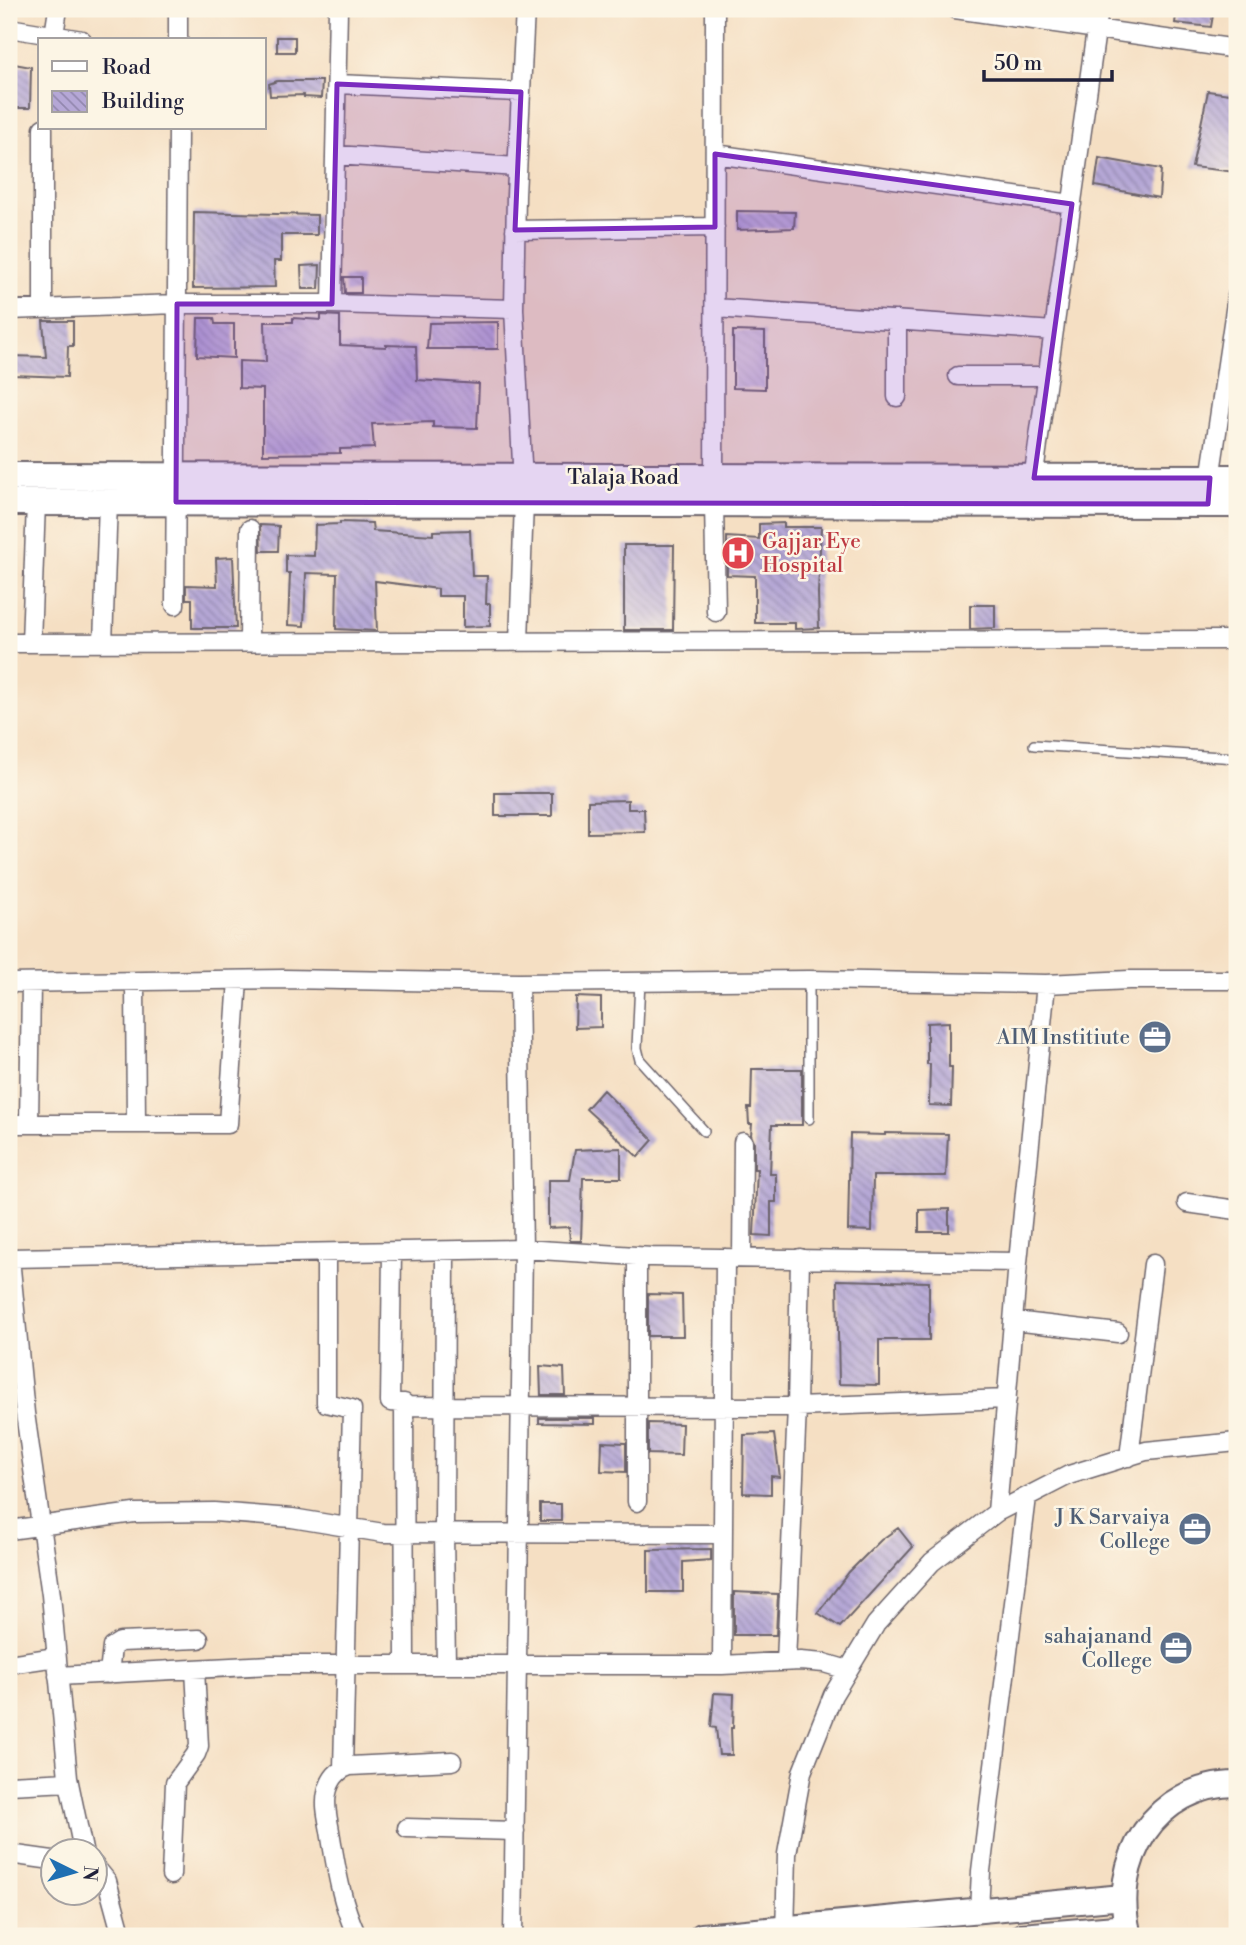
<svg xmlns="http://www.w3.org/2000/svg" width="1246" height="1945" viewBox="0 0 1246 1945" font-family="'Libre Bodoni',serif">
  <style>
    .building { fill: url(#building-back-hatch) }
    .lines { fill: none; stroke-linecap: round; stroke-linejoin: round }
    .lane-casing { stroke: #6c646b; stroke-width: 12 }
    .street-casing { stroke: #6c646b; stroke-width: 21 }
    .secondary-casing { stroke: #6c646b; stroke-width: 28 }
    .primary-casing { stroke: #6c646b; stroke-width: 30 }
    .lane { stroke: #fff; stroke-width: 9 }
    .street { stroke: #fff; stroke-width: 18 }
    .secondary { stroke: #fff; stroke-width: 24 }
    .primary { stroke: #fff; stroke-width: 26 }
    .marked { fill: #7b2cbf; fill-opacity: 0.2; stroke: #7b2cbf; stroke-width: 5; stroke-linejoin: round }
    .labels { text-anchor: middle; stroke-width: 5; stroke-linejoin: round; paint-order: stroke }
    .street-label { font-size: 21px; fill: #22223b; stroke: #fcf5e5 }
    .health-label { font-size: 21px; fill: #be3a42; stroke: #fcf5e5; text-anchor: start }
    .service-label { font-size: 21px; fill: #4e5e75; stroke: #fcf5e5; text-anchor: end }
  </style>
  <defs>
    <pattern id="building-back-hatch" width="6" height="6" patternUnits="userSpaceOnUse" patternTransform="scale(1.75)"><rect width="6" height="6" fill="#b5a7d6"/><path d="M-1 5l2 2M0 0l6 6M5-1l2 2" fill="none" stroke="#9388af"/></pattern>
  </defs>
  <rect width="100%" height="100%" fill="#fcf5e5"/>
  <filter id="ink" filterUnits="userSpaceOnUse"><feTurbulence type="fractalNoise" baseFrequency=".0143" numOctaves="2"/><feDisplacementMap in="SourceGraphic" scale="14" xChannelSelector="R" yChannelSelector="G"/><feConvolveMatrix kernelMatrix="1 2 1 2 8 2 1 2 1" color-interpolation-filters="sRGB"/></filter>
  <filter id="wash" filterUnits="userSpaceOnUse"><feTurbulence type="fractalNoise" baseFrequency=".00686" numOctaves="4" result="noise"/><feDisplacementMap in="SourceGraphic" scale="28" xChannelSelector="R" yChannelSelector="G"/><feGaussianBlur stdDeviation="1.57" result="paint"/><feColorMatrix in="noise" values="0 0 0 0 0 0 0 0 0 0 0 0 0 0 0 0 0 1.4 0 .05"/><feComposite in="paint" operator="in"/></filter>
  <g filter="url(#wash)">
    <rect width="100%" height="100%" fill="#f5dfc3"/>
    <g id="blocks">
      <path class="building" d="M1177,9H1214L1211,27L1175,23Z
        M277,37H295V52H277Z
        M9,63L31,67L30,108H9Z
        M277,81H322L321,98L304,97V95L270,96L269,84Z
        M1208,91L1237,95V156L1235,172L1192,167Z
        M1099,158L1161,169L1159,198L1095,186Z
        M737,211L795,212L794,228L737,230Z
        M194,212L317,215V235H281V261H274L275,287L193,288Z
        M320,265L319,289H302L301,266Z
        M344,277H361V293H345Z
        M321,315L340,316V345L386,347V345L416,346L417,380L479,384L477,428L433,427V422L372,424L374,448L340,449V453L263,454V389L239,388V361L266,362L265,322H293V318L321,320Z
        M198,318H214L215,324H234V358L197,356Z
        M43,321H73V346H68L67,377L13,375L12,356L46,357Z
        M498,322V349H427L429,323Z
        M733,331L765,332V389L733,388Z
        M340,522L372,523L373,531L433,535V531L470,530L472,576H487L486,604H490V626L463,627V596H438V589L375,581L377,631L336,629L337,574L306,573L304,626L288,625L290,573H286V555L314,556L315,525L340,524Z
        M784,523V527H821L818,593L819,628L795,629V623H755V576L727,575V537L759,539V524Z
        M260,525L279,526L278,551H261Z
        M624,545H674L673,630H624Z
        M233,557L236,628H192V599H186V585L217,586L216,558Z
        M970,605H995V628L970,629Z
        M495,793H552V816H495Z
        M628,800V809H644L645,832L588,833V801Z
        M576,997L601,998V1027L575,1028Z
        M949,1022V1067H952L951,1106L929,1105L930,1064H927V1023Z
        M752,1069H802V1125H772L770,1174H776V1202H771V1236L754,1235L757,1169H754V1142L751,1135L752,1124H749L748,1108H751Z
        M603,1090L653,1140L638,1157L586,1109Z
        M885,1133L948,1134L946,1176H873L872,1231L848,1230L850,1134L885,1135Z
        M621,1148V1178H583L581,1241H570L569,1227L548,1228V1180H570L575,1150Z
        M949,1209V1232H919V1210Z
        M837,1280L929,1282V1340H879V1385L839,1384Z
        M648,1294L682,1295L683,1336H648Z
        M540,1366L564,1368L565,1395H541Z
        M539,1418H595V1424L539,1423Z
        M648,1423L682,1424L681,1455L648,1454Z
        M774,1434L780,1477L771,1476V1494L743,1493L744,1435Z
        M602,1442L626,1443V1472L601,1471Z
        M540,1504H561V1521H540Z
        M898,1528L913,1547L840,1627L818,1613L849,1572L881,1540Z
        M711,1549V1560L683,1562V1592H648V1550Z
        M734,1592L778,1594L776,1635H734Z
        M714,1693L734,1694L733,1728H731L732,1755H719L716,1728L711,1727Z"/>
    </g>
  </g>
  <g filter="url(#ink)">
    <use href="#blocks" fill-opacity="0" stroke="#6c646b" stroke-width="2"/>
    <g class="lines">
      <defs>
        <path id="lane" d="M1034,745L1237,758
          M809,980V1119
          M640,981L637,1048L640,1060L704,1131"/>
        <path id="street" d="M715,9L714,503L716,612
          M955,9L1237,49
          M9,28L82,40
          M54,35L58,9
          M178,40V9
          M337,84L521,92
          M715,154L1072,204
          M336,155L517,167
          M515,230L715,227
          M332,304L514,309
          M715,308L1054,331
          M43,309V128
          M9,310L177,304H332L338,9
          M958,376H1048
          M897,397V320
          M1209,486L1237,296
          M1032,487L1099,9
          M175,605L178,128
          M519,641L524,502L514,309L516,195L525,9
          M249,642L250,529
          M9,643L1237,640
          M31,643L36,502
          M103,643L108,502
          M9,983L284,979L519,983L809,980L1046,984L1129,980H1237
          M135,983L136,1124
          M9,1124H228L238,980
          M29,1124L31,984
          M1187,1203L1237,1210
          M445,1251L444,1533L446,1664
          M392,1252L390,1402L404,1403L405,1664
          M326,1253V1403L352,1409L343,1768
          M9,1258L523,1249L652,1257L1018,1262
          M10,1258L25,1413L51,1595L68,1778L83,1850
          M742,1258L743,1142
          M1014,1321L1118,1333
          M404,1406L797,1407L1007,1399
          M1129,1457L1153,1264
          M637,1502V1256
          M997,1512L1018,1262L1046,984
          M9,1530L134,1513L214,1512L292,1518L383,1533L723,1534
          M786,1662L797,1407L800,1258
          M9,1664L56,1657
          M722,1665L725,1258
          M109,1674L112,1647L120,1642L199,1639
          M58,1676L271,1665H722L800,1661L824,1663L848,1670
          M9,1785L69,1782
          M407,1828L515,1831
          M9,1854L52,1860
          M94,1865L107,1881L122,1936
          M171,1875L175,1783L196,1754L199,1746L195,1669
          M979,1911L981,1871L1027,1497
          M357,1936C341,1902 336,1868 330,1831C328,1819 324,1805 327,1793C330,1779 337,1770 350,1766L452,1761
          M513,1936L523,1249L519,983
          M785,1936L787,1854L802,1772L833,1695L876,1624L932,1562L997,1512L1069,1475L1146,1451L1237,1442"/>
        <path id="secondary" d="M702,1936L1123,1897
          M1022,1936L1127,1927
          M1129,1936C1109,1861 1155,1784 1237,1784"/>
        <path id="primary" d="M9,476L1237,478
          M9,502L1237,504"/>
      </defs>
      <use href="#lane" class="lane-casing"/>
      <use href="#street" class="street-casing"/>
      <use href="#secondary" class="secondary-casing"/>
      <use href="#primary" class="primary-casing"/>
      <use href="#lane" class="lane"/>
      <use href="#street" class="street"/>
      <use href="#secondary" class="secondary"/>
      <use href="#primary" class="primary"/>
    </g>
  </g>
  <path class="marked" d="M337,84L521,92L515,230L715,227V154L1072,204L1034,478H1210L1208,504L176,502L177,304H332Z"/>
  <defs>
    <symbol id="hospital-disc" viewBox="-11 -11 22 22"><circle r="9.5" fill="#e0444e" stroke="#fcf5e5"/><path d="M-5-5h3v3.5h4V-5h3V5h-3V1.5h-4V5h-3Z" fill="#fff"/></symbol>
    <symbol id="office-disc" viewBox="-11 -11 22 22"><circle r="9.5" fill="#5c6f8a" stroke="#fcf5e5"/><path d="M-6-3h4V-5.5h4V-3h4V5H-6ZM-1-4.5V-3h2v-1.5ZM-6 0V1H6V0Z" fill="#fff"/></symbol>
  </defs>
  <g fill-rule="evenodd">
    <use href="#hospital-disc" x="719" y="534" width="38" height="38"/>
    <use href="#office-disc" x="1136" y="1018" width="38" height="38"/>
    <use href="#office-disc" x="1176" y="1510" width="38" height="38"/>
    <use href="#office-disc" x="1157" y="1629" width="38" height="38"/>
  </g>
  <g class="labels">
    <g class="street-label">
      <text x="623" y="484">Talaja Road</text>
    </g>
    <g class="health-label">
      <text x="762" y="548">Gajjar Eye<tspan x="762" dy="24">Hospital</tspan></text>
    </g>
    <g class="service-label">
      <text x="1130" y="1044">AIM Institiute</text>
      <text x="1170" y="1524">J K Sarvaiya<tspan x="1170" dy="24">College</tspan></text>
      <text x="1152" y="1643">sahajanand<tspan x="1152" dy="24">College</tspan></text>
    </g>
  </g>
  <rect width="1246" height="1945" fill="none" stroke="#fcf5e5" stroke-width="35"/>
  <rect x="38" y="38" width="228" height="91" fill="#fcf5e5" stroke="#a5a1a1" stroke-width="2"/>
  <rect x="52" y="61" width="35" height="10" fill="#ffffff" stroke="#a5a1a1" stroke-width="2"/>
  <text x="102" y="74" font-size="21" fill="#22223b">Road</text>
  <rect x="52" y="91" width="35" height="21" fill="url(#building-back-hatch)" stroke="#a5a1a1" stroke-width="2"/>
  <text x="102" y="108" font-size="21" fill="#22223b">Building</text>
  <g transform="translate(74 1872) rotate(95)"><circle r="33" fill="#fcf5e5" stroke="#a5a1a1" stroke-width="2"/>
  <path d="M0-5L12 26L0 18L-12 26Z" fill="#1f6fb2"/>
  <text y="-10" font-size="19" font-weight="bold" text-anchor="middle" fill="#22223b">N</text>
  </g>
  <path d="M984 70v10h128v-10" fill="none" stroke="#22223b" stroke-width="3.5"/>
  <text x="994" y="70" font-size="21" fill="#22223b" stroke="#fcf5e5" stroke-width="5" paint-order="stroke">50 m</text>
</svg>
